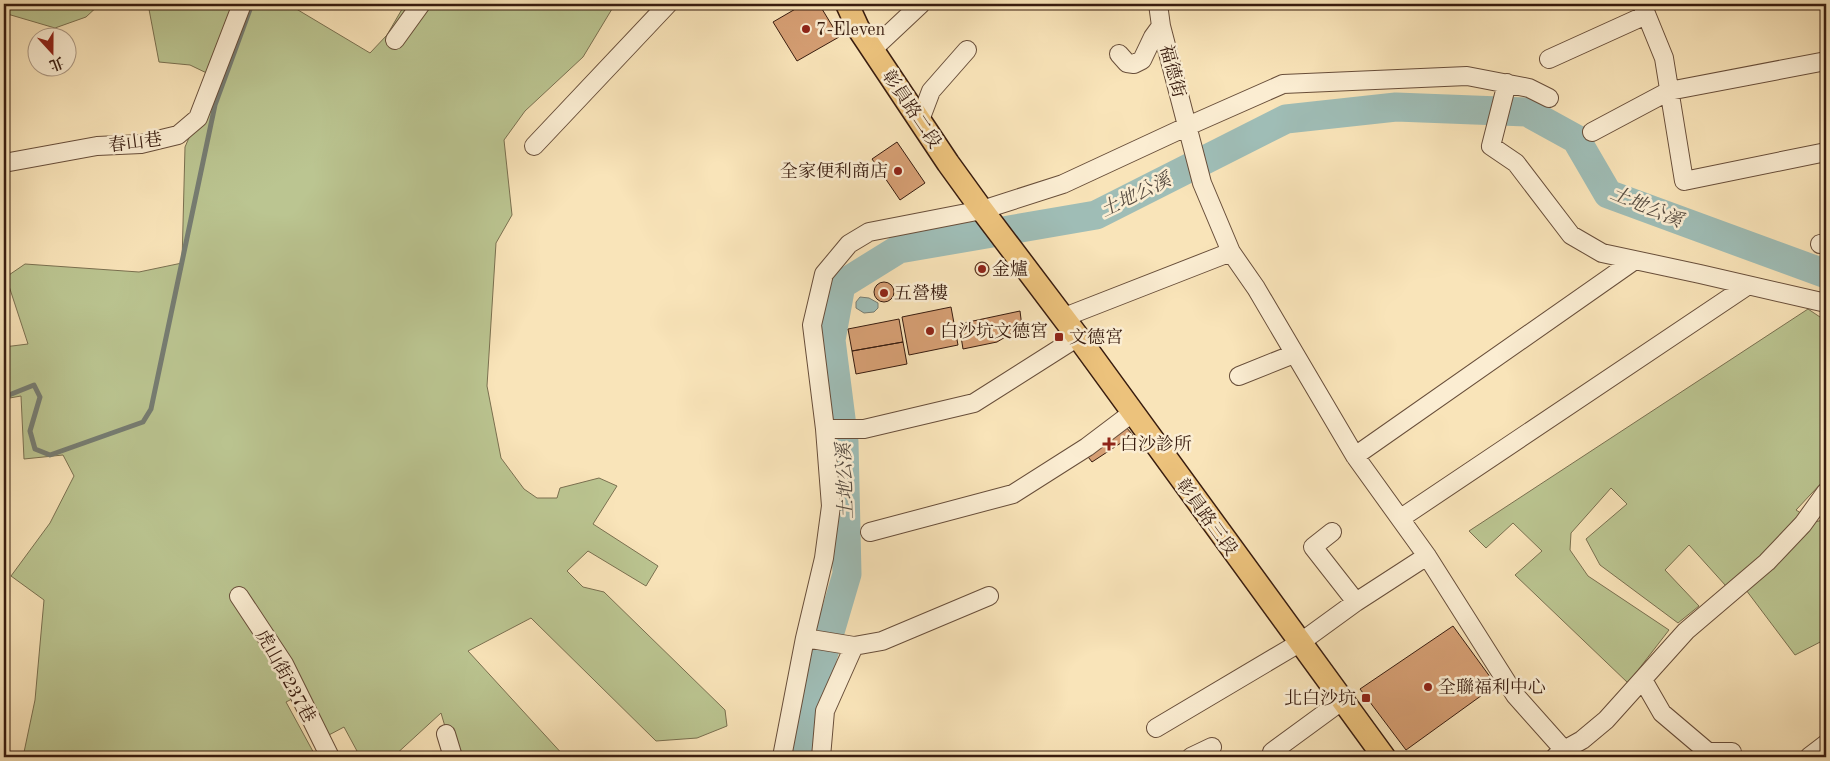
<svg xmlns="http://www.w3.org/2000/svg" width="1830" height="761" viewBox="0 0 1830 761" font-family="'Old Standard TT','Noto Serif TC',serif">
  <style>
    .green { fill: #bbc591; stroke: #7a7050 }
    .water { fill: #9fbdb6; stroke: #767d73 }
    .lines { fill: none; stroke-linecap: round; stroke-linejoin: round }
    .stream { stroke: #767d73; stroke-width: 5 }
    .river { stroke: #9fbdb6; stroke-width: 29 }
    .building { fill: #d69f74; stroke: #381c0f }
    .minor-casing { stroke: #684e3a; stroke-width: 20 }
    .major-casing { stroke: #381c0f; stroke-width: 25 }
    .minor { stroke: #fbedd2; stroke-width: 18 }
    .major { stroke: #ecc27c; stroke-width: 22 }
    .poi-dot { fill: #8f2418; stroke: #fbedd2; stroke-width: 2 }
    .labels { text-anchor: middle; stroke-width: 5; stroke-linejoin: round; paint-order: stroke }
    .poi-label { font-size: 18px; fill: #381c0f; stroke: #fbedd2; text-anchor: start }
    .street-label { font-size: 18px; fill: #381c0f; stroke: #fbedd2 }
    .water-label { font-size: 19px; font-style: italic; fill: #574c41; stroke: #fbedd2 }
  </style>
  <rect width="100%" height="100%" fill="#f9e4b9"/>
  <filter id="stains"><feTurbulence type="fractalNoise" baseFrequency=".004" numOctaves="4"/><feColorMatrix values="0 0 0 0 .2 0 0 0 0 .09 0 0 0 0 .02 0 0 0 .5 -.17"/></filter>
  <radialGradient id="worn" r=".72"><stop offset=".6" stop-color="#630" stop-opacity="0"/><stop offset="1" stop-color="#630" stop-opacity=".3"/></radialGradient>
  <path class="green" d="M4,4H100L86,17L55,28L4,13Z
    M148,4H288L370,53L387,35L405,4H615L583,57L525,111L504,140L512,215L496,243L487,386L501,458L524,489L537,498H557L560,488L599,478L617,486L593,524L658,566L646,586L588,551L567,571L583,587L604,592L725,710L727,726L697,738L656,741L531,618L468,651L565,757H454L441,713L393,757H346L357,751L344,727L327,736L306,692L286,702L316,757H23L35,700L44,600L11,576L50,523L74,476L63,455L24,459L21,396L4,399V347L28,344L6,277L25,264L139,272L182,263L185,147L215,77L190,65L159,62Z
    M1808,309L1826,321V478L1796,510L1815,522L1826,519V639L1795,655L1737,578L1726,586L1689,545L1665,570L1699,606L1678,623L1600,565L1586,539L1627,504L1611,488L1571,533L1570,550L1588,576L1669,630L1628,683L1515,575L1542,551L1513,523L1486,548L1469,531Z"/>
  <path class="water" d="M860,297L869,298L878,303V308L874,312L864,313L856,308V302Z"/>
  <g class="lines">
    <path class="stream" d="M4,397L34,385L40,397L30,431L35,449L50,455L143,422L151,409L215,105L252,4"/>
    <path class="river" d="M801,757L805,717L847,574L844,442L831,340L841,285L899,249L1096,215L1286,119L1396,107L1527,112L1576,139L1608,194L1826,274"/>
  </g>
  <path class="building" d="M804,4H819L839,37L797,61L773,22Z
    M897,142L925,183L900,200L872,159Z
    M975 269a7 7 0 1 1 14 0a7 7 0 1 1-14 0Z
    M874 292a10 10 0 1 1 20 0a10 10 0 1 1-20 0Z
    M951,307L958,345L909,355L902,317Z
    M1020,311L1022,327L997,342L963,349L959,324Z
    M899,319L903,342L852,351L848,329Z
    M903,342L907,364L856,374L852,351Z
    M1125,426L1133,435L1092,462L1085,453Z
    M1453,626L1496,685L1406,750L1360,689Z"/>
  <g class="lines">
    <defs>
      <path id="minor" d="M1158,4L1161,26L1202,183L1231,252L1256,288L1355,456L1427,556L1515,695L1564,750L1573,757
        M1642,4L1664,58L1684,181L1826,152
        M395,40L421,4
        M872,50L921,4
        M1119,54L1127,63L1134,64L1142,60L1153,37L1161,26
        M1549,59L1646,15
        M1507,83L1491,146L1516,163L1571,235L1602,253L1700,274L1826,303
        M920,120L931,91L967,50
        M1592,132L1669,91L1826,61
        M534,146L668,4
        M4,163L97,146L141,144L178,135L198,118L242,4
        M1820,244L1826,243
        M1062,318L1231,252
        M1239,376L1294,354
        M825,429H864L974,403L1078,337
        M1355,456L1635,260
        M1401,518L1747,286
        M870,532L1013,494L1087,447L1132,413
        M1332,532L1313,547L1356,602
        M239,596L284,664L330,757
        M805,638L854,646L825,711L821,757
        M854,646L882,641L989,596
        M1643,680L1662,713L1708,752H1732
        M1156,728L1301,642L1356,602L1427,556
        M446,734L453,757
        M782,757L805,638L824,558L831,506L825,429L812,325L824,274L849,244L869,232L982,210L1063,184L1188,126L1283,84L1467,76L1529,88L1549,98
        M1191,757L1212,747
        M1275,757L1272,752L1343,700
        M1555,757L1564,750L1582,740L1606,720L1686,631L1767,562L1803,524L1826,492
        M1809,757L1826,744"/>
      <path id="major" d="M847,4L858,28L948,163L982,210L1078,337L1384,757"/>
    </defs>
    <use href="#minor" class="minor-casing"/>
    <use href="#major" class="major-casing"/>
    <use href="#minor" class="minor"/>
    <use href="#major" class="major"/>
  </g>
  <g class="poi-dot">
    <circle cx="806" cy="29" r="5"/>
    <circle cx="898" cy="171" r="5"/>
    <circle cx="982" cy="269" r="5"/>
    <circle cx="884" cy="293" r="5"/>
    <circle cx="930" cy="331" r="5"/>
    <rect x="1054" y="332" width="10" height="10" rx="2.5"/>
    <path d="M1106.5 436.5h5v5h5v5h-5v5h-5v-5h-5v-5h5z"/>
    <circle cx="1428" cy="687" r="5"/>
    <rect x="1361" y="693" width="10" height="10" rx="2.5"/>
  </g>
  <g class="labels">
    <g class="poi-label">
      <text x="816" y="35">7-Eleven</text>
      <text x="888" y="177" text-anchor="end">全家便利商店</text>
      <text x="992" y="275">金爐</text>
      <text x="894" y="299">五營樓</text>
      <text x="940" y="337">白沙坑文德宮</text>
      <text x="1069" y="343">文德宮</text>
      <text x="1120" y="450">白沙診所</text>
      <text x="1438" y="693">全聯福利中心</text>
      <text x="1356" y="704" text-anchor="end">北白沙坑</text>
    </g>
    <g class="street-label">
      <text transform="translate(1173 71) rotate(75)" y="6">福德街</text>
      <text transform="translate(912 109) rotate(56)" y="6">彰員路二段</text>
      <text transform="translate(135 142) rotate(-7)" y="6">春山巷</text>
      <text transform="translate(1207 517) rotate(54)" y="6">彰員路三段</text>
      <text transform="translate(286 676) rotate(61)" y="6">虎山街237巷</text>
    </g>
    <g class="water-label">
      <text transform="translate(1135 194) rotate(-26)" y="7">土地公溪</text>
      <text transform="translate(1647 206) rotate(23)" y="7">土地公溪</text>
      <text transform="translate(844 481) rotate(-92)" y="7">土地公溪</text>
    </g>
  </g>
  <rect width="1830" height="761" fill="none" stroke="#f9e4b9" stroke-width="20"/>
  <rect x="5" y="5" width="1820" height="751" fill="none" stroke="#381c0f" stroke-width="2.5"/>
  <rect x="10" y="10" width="1810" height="741" fill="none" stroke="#381c0f"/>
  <g transform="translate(52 52) rotate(159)"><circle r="24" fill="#fbedd2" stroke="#ad9984"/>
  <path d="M0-4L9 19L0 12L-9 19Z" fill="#8f2418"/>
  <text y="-8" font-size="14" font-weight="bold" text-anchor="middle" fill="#381c0f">北</text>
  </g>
  <rect width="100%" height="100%" filter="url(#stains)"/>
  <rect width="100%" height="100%" fill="url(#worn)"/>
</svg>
